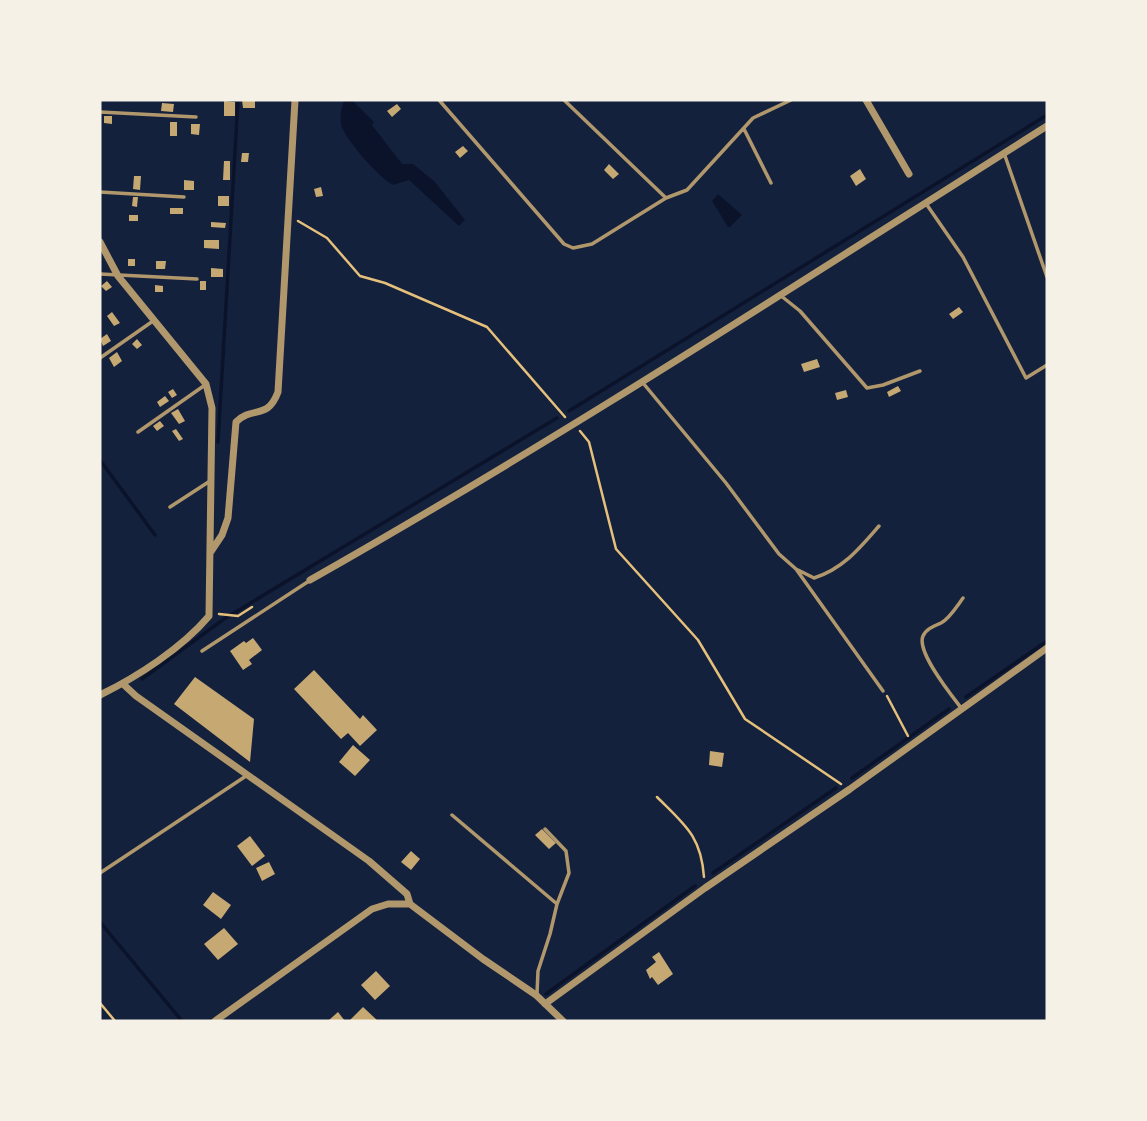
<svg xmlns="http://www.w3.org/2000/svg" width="1147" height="1121" viewBox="0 0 1147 1121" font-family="'DejaVu Sans',sans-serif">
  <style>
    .water { fill: #0b132b }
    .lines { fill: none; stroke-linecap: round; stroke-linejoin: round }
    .stream { stroke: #0b132b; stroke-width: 3.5 }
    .building { fill: #c6a872 }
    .path { stroke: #e5c07b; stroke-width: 2.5 }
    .service { stroke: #b1986c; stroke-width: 3.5 }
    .minor { stroke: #b1986c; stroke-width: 7 }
  </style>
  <rect width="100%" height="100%" fill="#14213d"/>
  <path class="water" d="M352,100L374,122L372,125L402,164H413L435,182L465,220L459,226L409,180L393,185C380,179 343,137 341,124C340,116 341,108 344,101Z
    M718,194L742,215L730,227H728L712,201Z"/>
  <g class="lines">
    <path class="stream" d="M569,411L1047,115
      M218,442L238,100
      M100,460L155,535
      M142,679L224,619L557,418
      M966,697L1047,641
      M852,778L949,709
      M713,873L836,788
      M100,922L182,1021
      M546,994L695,886"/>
  </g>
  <path class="building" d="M242,100H255V108H243Z
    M224,101L235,102V116H224Z
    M162,103L174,104L173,112L161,111Z
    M397,104L401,109L392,117L387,111Z
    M104,116H112V124L104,123Z
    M170,122H177V136H170Z
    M191,124H200L199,135L191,134Z
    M463,146L468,151L460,158L455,152Z
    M242,153H249L248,162H241Z
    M224,161H230V180H223Z
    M609,164L619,174L613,179L604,170Z
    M860,169L866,179L856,186L850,176Z
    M134,176H141L140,190L133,189Z
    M184,180L194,181V190H184Z
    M321,187L323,196L316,197L314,189Z
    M218,196H229V206H218Z
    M133,197H138L137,207L132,206Z
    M170,208H183V214H170Z
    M129,215H138V221H129Z
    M211,222L226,223L225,228L211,227Z
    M204,240H219V249L204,248Z
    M128,259H135V266H128Z
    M156,261H166L165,269H156Z
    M211,268L223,269V277H211Z
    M107,281L112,287L106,291L101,286Z
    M200,281H206V290H200Z
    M155,285L163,286V292H155Z
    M959,307L963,312L953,319L949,314Z
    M112,312L120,323L114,326L107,316Z
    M107,334L111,341L103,346L100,339Z
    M137,339L142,345L137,349L132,344Z
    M117,352L122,361L114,367L109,358Z
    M817,359L820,367L804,372L801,364Z
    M898,386L901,391L889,397L887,392Z
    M173,389L177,395L172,398L168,392Z
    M846,390L848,397L837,400L835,393Z
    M165,396L169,401L160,407L157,402Z
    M178,409L185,421L179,424L171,413Z
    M160,421L164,426L157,431L153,426Z
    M176,429L183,439L179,441L172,431Z
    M253,638L262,650L249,660L252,664L243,670L230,651L244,641L246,643Z
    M314,670L360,719L363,715L377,730L360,746L348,733L341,739L294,689Z
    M195,677L254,719L250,762L174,704Z
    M353,745L370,760L355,776L339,762Z
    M710,751L724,753L722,767L709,765Z
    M542,829L556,843L549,849L535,835Z
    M250,836L265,856L252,866L237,846Z
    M411,851L420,859L411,870L401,862Z
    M269,862L275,874L262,881L256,868Z
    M213,892L231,905L221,919L203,905Z
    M224,928L238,944L218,960L204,944Z
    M659,952L673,974L658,985L652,977L650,979L646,970L656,962L652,957Z
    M376,971L390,986L375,1000L361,985Z
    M363,1007L378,1021L350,1020Z
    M338,1012L345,1021L329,1020Z"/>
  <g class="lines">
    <path class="path" d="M298,221L327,238L360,276L385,283L487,327L565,417
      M580,431L589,442L616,549L698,640L745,719L841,784
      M219,614L238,616L252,607
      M887,696L908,736
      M657,797C685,825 701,836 704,877
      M100,1003L115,1021"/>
    <path class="service" d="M439,100L564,244L573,248L592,244L666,198L687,190L753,118L791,100
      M564,100L666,198
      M100,112L196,117
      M744,129L771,183
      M1004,153L1047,277
      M100,192L184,197
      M927,205L963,257L1026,378L1047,365
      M100,274L197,279
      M780,295L800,311L867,388L883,385L920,371
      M100,358L153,321
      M643,383L726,483L779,554L796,569L883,691
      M138,432L205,385
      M170,507L210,481
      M798,570L814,578C843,569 860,548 879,526
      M202,651L309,581
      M962,709C952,696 916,652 923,636C926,629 934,626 941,623C950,618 957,606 963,598
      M452,815L557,904
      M100,873L246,776
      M537,993L538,971L550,934L557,904L569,873L566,851L545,829"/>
    <path class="minor" d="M866,100L909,174
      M100,242L118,276L206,384L212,408L209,616C182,648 137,677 100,695
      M210,553L222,535L228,518L236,422C253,405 267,421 278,392L295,100
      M310,580C561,438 803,280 1047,126
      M123,684L136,696L369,861L407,894L410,904L483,959L536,995L563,1021
      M545,1004L705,888L850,789L1047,648
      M215,1021L372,909L388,904H410"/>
  </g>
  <rect width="1147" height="1121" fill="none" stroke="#f6f1e7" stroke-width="203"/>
</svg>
